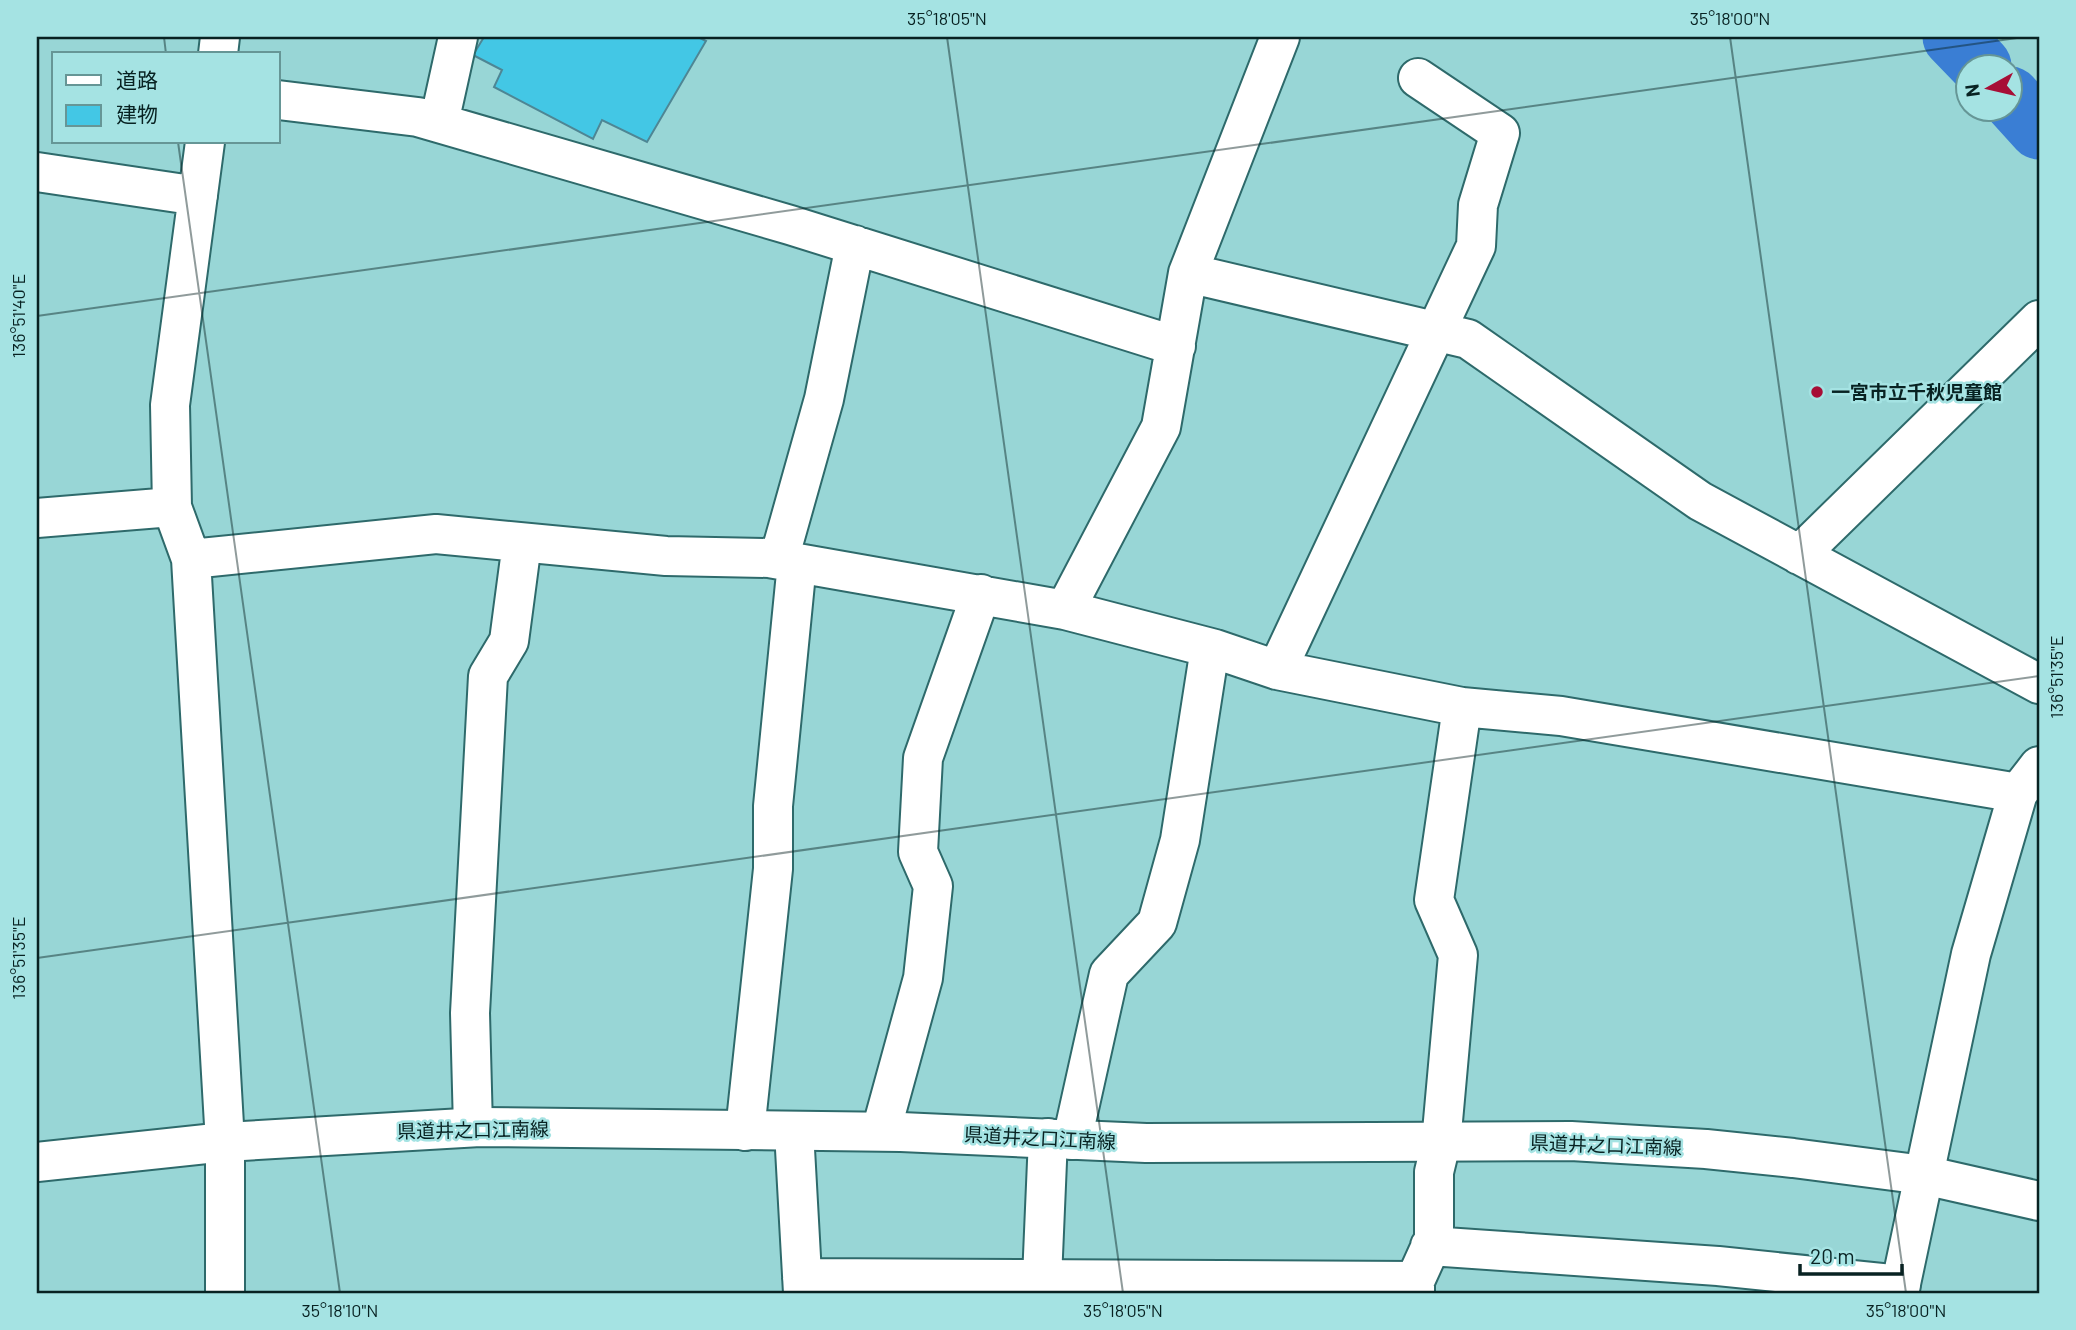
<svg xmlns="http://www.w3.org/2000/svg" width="2076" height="1330" viewBox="0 0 2076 1330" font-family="Barlow,'Noto Sans JP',sans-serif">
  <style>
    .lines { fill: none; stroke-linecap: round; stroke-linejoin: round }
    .river { stroke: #3a7ed4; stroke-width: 61 }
    .building { fill: #43c7e5; stroke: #4e8694; stroke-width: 2 }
    .minor-casing { stroke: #2e6a6b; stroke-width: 42 }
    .major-casing { stroke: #2e6a6b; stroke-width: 42 }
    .minor { stroke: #fff; stroke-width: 38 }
    .major { stroke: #fff; stroke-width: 38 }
    .ticks { fill: none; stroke: #082222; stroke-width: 2; stroke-opacity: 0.45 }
    .poi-dot { fill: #a70e36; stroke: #a5e3e3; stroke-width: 2.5 }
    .labels { text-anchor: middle; stroke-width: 5; stroke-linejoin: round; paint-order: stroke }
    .poi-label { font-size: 19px; font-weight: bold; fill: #082222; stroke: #a5e3e3; text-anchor: start }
    .street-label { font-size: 19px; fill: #082222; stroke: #a5e3e3 }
    .neatline { fill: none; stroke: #082222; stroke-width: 2.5 }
    .ticks-label { font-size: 18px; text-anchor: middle; fill: #082222 }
  </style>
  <rect width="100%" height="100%" fill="#98d6d6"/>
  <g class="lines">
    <path class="river" d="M1953,37L1981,66
      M2010,97L2039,129"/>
  </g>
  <path class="building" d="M484,37H698L706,41L647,142L602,120L593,139L494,87L502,70L473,55Z"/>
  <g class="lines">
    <defs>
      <path id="minor" d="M218,54L220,37
        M278,100L418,117L790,225L1176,346
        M439,123L458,37
        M205,142L170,405L172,507L191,559L225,1142V1293
        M37,172L198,196
        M1188,273L1468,339L1700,501L2039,684
        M37,518L172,507
        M1799,555L2039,320
        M191,559L436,534L666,556L769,558L1065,610L1215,649L1277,670L1462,707L1561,716L2018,793
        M779,559L824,399L855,245
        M1065,610L1161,427L1188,273L1280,37
        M1277,670L1476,246L1478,205L1500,133L1418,78
        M473,1127L470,1013L488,676L509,641L522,543
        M745,1131L773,869V806L797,563
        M794,1131L803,1293
        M881,1131L923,978L933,886L918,852L923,758L981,594
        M1072,1140L1109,974L1157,923L1180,840L1210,648
        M1430,1246L1718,1266L1901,1285
        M802,1278L1415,1281
        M1042,1279L1048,1138
        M1415,1293V1281L1434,1239V1172L1441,1143L1458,955L1434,900L1462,707
        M1899,1293L1971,954L2018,793L2039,766"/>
      <path id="major" d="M37,1162L225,1142L480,1127L901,1132L1146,1143L1571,1141L1706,1149L1793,1158L1924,1175L2039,1201"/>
    </defs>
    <use href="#minor" class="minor-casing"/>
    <use href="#major" class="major-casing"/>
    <use href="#minor" class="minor"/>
    <use href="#major" class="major"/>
  </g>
  <path class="ticks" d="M164,37L166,54M947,37L1123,1293M1730,37L1906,1293M178,142L340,1293M37,316L2024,37M37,958L2039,676"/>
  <circle class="poi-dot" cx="1817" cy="392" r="7"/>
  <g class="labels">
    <g class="poi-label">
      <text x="1831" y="399">一宮市立千秋児童館</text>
    </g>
    <g class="street-label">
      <text transform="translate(473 1130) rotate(-1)" y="7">県道井之口江南線</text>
      <text transform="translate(1040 1138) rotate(3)" y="7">県道井之口江南線</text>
      <text transform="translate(1606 1145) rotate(2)" y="7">県道井之口江南線</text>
    </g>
  </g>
  <rect width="2076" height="1330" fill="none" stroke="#a5e3e3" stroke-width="77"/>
  <rect x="52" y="52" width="228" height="91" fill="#a5e3e3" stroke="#669696" stroke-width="2"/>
  <rect x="66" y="75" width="35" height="10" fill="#ffffff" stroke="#669696" stroke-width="2"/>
  <text x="116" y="88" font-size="21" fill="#082222">道路</text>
  <rect x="66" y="105" width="35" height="21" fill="#43c7e5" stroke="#669696" stroke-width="2"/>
  <text x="116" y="122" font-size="21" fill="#082222">建物</text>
  <g transform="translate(1989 88) rotate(262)"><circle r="33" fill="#a5e3e3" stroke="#669696" stroke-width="2"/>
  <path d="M0-5L12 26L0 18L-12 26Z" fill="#a70e36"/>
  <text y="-10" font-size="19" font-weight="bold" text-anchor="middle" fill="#082222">N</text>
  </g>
  <path d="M1800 1264v10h102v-10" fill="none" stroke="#082222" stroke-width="3.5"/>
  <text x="1810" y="1264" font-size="21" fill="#082222" stroke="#a5e3e3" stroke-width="5" paint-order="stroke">20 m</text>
  <rect x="38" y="38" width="2000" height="1254" class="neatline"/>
  <g class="ticks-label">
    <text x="947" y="25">35°18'05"N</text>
    <text x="1730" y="25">35°18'00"N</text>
    <text transform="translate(19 316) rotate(-90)" y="6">136°51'40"E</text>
    <text transform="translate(2057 677) rotate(-90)" y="6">136°51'35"E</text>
    <text transform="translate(19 958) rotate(-90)" y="6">136°51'35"E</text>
    <text x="340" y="1317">35°18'10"N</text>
    <text x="1123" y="1317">35°18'05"N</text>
    <text x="1906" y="1317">35°18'00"N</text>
  </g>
</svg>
